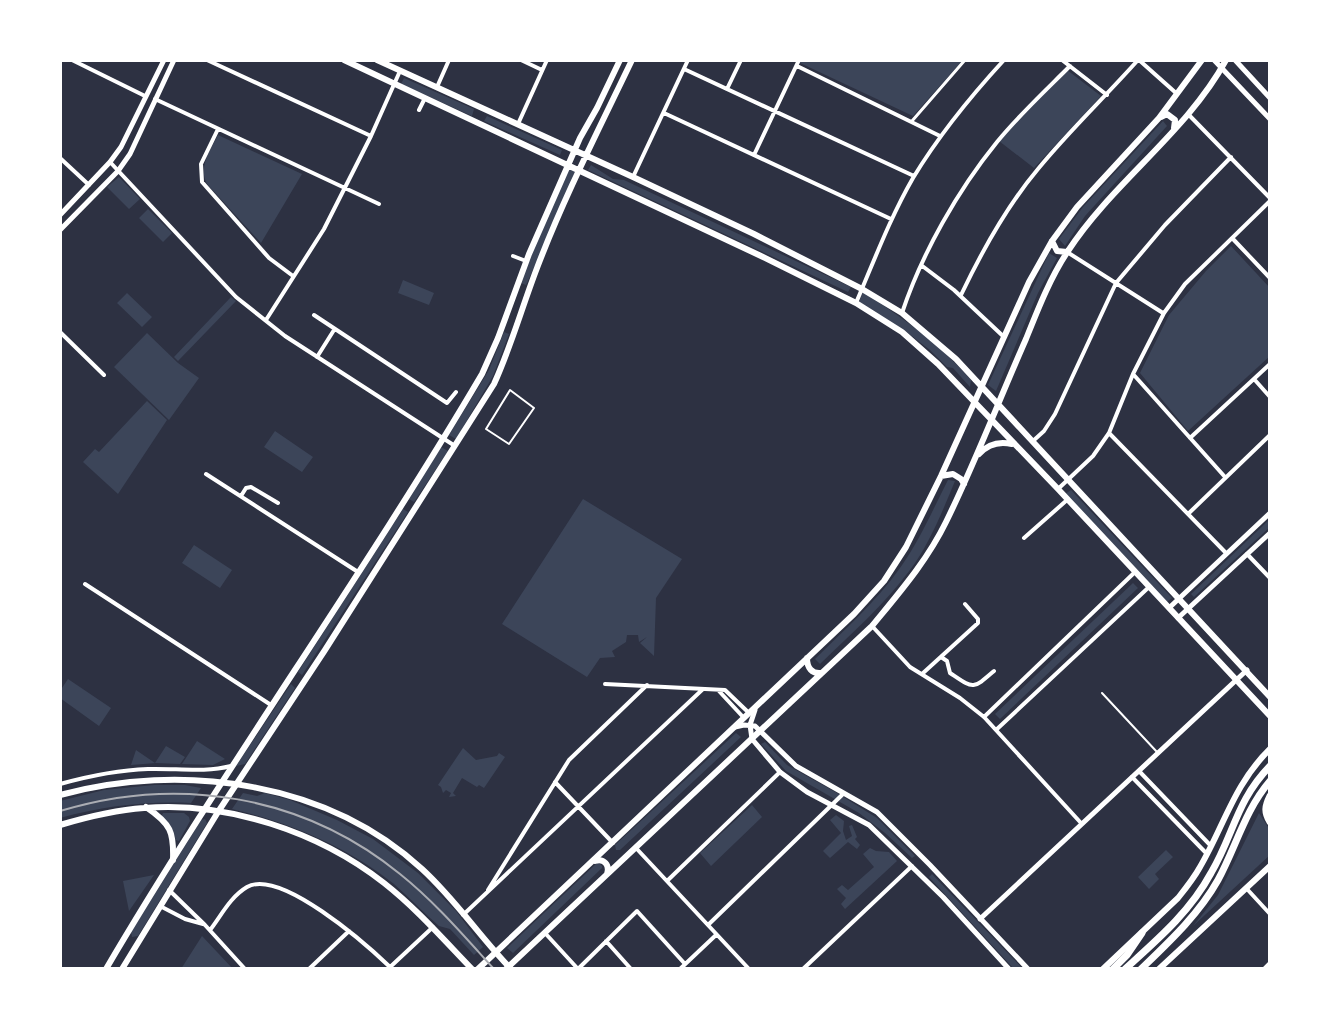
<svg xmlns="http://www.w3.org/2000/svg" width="1330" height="1029" viewBox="0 0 1330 1029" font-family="'Fira Sans',sans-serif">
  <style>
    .green { fill: #3c4559 }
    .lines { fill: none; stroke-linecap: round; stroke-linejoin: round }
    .service { stroke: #fff; stroke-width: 2 }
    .pedestrian { stroke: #fff; stroke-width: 3 }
    .minor { stroke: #fff; stroke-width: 4 }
    .tertiary { stroke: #fff; stroke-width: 5 }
    .secondary { stroke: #fff; stroke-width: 6 }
    .primary { stroke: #fff; stroke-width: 6 }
    .motorway { stroke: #fff; stroke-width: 7 }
    .rail { stroke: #abadb3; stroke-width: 2 }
  </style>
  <rect width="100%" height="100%" fill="#2d3142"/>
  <path class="green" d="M799,60H963L913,116L798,62Z
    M1067,70L1101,96L1034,168L999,141Z
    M404,78L474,109L472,116L401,84Z
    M487,116L562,150L560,155L484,121Z
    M1163,121L1167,126L1085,216L1065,246L1059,239L1083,207Z
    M218,135L302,174L261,243L207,184C198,167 210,151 218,135Z
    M591,165L613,179L624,180L851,287L848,292L588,170Z
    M569,167L578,172L526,285L521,283L527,261Z
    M119,177L140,199L129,209L107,187Z
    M148,209L172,233L163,242L139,218Z
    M1231,246L1270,288V356L1188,431L1140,373L1169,315L1206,271Z
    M1049,253L1057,258L1038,293L996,391L988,385Z
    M403,280L434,293L429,305L398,293Z
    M863,292C903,318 940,344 971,380L970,387L953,368L947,367L930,350L904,330L859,302Z
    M127,293L152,317L142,327L117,303Z
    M231,297L236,301L178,361L174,357Z
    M504,332L509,334L493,376L456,439L449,435L489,370Z
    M147,333L178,363L199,378L169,420L114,367Z
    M147,401L167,420L118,494L83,462L95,449L99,452Z
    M275,431L313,457L302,472L264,447Z
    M441,447L448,451L414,502L409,499Z
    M948,480L955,481C943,510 929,545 910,570C884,605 851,634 820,664L815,659C844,630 876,602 900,568C920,540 933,509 948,480Z
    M1071,490L1172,598L1167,602L1065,494Z
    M583,499L682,559L656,598L654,656L640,643L647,637L639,642L638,635H627L626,642L612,651L615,657L600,658L587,677L502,624Z
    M403,509L408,512L302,675L298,672Z
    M1270,519V527L1194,597L1191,594Z
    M194,545L232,570L220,588L182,563Z
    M1133,583L1138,588L1000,719L995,714Z
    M68,679L111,708L99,726L60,698V691Z
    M291,684L295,688L245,764L236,766Z
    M736,733L741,737L620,850H616L615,845Z
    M197,741L225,759L213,765L182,764Z
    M765,742L787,765L837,793L877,818L915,856L912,858L885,833L859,813L786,771L761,744Z
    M166,746L185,757L180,764L156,763L131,765L136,750L155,763Z
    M463,748L476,760L497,756L499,753L505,757L484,788L479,785L477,787L462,778L453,793L456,796L449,797L451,793L446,790L443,793L441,787L438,785Z
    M154,785H185L201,788L191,803C146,801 104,806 60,818V801L104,790Z
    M243,793L257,796L265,793L290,800L337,820L373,839L418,873L456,911L483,947L474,955L450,929L439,926C424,913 410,898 394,884C346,846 291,823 232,809Z
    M752,805L762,817L711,866L700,853Z
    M163,813H184L189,817L190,821L179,841L176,840L173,832L161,817Z
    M1259,813L1270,830V855L1193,926L1218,895Z
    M836,815L844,821L843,831L846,840L852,836L849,826L852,825L857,837L855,839L860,845L857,849L848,842L830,858L823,851L841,833L830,820Z
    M205,819L207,823L138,936L132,937L131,932L201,820Z
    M870,848L876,851L889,852L897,861L845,909L841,904L846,898L837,889L842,885L848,890L874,867L863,854Z
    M1166,850L1173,857L1155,874L1159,879L1149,889L1138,877Z
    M598,862L602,866V868L513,953L507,948Z
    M932,874L1023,969H1014L929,877Z
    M154,875L129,911L123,881Z
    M202,936L233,969H181Z"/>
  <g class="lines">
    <path class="service" d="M510,390L534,408L509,444L486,429Z
      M1102,693L1157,752"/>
    <path class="pedestrian" d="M912,121L965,60"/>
    <path class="minor" d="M72,60L145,96
      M207,60L371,136
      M521,60L542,70
      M1062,60L1107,95
      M1139,60L1176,93
      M797,66L940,136
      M684,69L914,176
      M437,87L449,60
      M727,89L741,60
      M155,99L379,204
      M419,110L425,98
      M664,113L891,219
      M1188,114L1270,198
      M518,124L547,60
      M218,129L201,164L202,182L269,258L293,276
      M754,155L799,60
      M60,158L89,185
      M110,162L236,297L285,336L455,446
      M633,177L688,60
      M1233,239L1270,278
      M1067,252L1163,313
      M513,256L526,261
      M921,265L954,290L1004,337
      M961,295C982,251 1006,207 1038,169C1069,131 1105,97 1138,60
      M856,303C874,261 890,218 913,178C939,135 970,97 1004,60
      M902,313C922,253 958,190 997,142C1019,115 1045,91 1070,66
      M314,315L447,403L456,392
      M266,320L324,229L371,136L400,71
      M60,332L104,375
      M317,357L334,330
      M1133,374L1225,477
      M1254,379L1270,397
      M1109,433L1226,553
      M1190,438L1270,364
      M1033,441L1044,431L1055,414L1116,283L1165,225L1231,157
      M206,474L358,572
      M1058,489L1093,456L1109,433L1133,374L1164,313L1185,284L1270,201
      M241,496L246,488L251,487L278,503
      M1188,514L1270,435
      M1024,538L1067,500
      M1247,554L1270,578
      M85,584L271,705
      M872,626L910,667L960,698L984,717L1081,823
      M941,657L947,661L950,673C974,689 972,690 994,671
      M922,674L978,623V619L965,604
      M605,684L725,690L749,713
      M718,690L744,718
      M984,717L1135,572
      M996,730L1149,587
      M1139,771L1211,846
      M1132,777L1207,854
      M555,782L613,843
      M60,784C89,776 118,770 148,769C176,768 204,773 231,766
      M636,848L749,969
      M667,881L780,772
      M1247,889L1270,914
      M169,890L205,925L245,969
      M488,890L569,760L647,685
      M160,906L185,919L203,924
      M463,915L703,689
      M708,925L843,794
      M210,930C221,916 230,897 247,887C280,868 366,944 390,967
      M545,933L578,969
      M606,941L631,969
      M309,969L349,931
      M388,969L433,927
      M578,969L637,911L685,964
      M680,969L716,935
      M803,969L912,866
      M1264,969L1270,963"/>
    <path class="tertiary" d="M1214,60L1270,119
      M1235,60L1270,98
      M60,215L110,162L121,147L164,60
      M60,230L118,171L130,154L174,60
      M1169,608L1270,513
      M1178,618L1270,533
      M755,710L750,725L752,739L780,772L807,792L869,825L943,897L1009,969
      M735,727L744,725L755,726L796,766L877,812L930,865L1028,969
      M980,919L1247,670"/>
    <path class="secondary" d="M344,60L761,256L856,303L902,332L938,364L1058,489L1270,716
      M377,60L633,177L754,234L862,289L902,313L956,359L1270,697
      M1161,117L1167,114L1175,120L1174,128
      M1052,241L1057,251L1067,252
      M979,454C988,444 999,441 1012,444
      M941,476L953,474L961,479L964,484
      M807,658C807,668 812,674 821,673
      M595,861C604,858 610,865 607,874
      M106,969C225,767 363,576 482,374L498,338L529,254L580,138L597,108L620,60
      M122,969L218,812L325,650L494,384C511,347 522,307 537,268C564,197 599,129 632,60
      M478,969L854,614L884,581L906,547L941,476L1029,282L1052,241L1077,207L1159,118L1202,60
      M506,969L872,626C899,593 927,561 946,522C975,463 999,400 1026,339C1038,309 1050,278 1068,251C1113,182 1187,132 1226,60"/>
    <path class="primary" d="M60,795C181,762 326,781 422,869C455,899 480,937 511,969
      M146,807C171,824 174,832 173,860
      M60,825C87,817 115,810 144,808C227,801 319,832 384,883C417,909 443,939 472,969
      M1103,969L1178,898C1186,888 1194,878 1200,867C1224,826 1234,784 1270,749
      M1159,969L1270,866"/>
    <path class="motorway" d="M1270,796C1265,806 1264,812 1270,822
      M1113,969L1127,955L1142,933
      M1125,969C1157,940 1190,912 1211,873C1234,834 1236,801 1270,766
      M1141,969C1169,942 1199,914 1218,880C1236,847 1245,810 1270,781"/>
    <path class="rail" d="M60,811C178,775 303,795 400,874C435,902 464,936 494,969"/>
  </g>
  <rect width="1330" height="1029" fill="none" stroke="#ffffff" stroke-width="124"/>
</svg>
